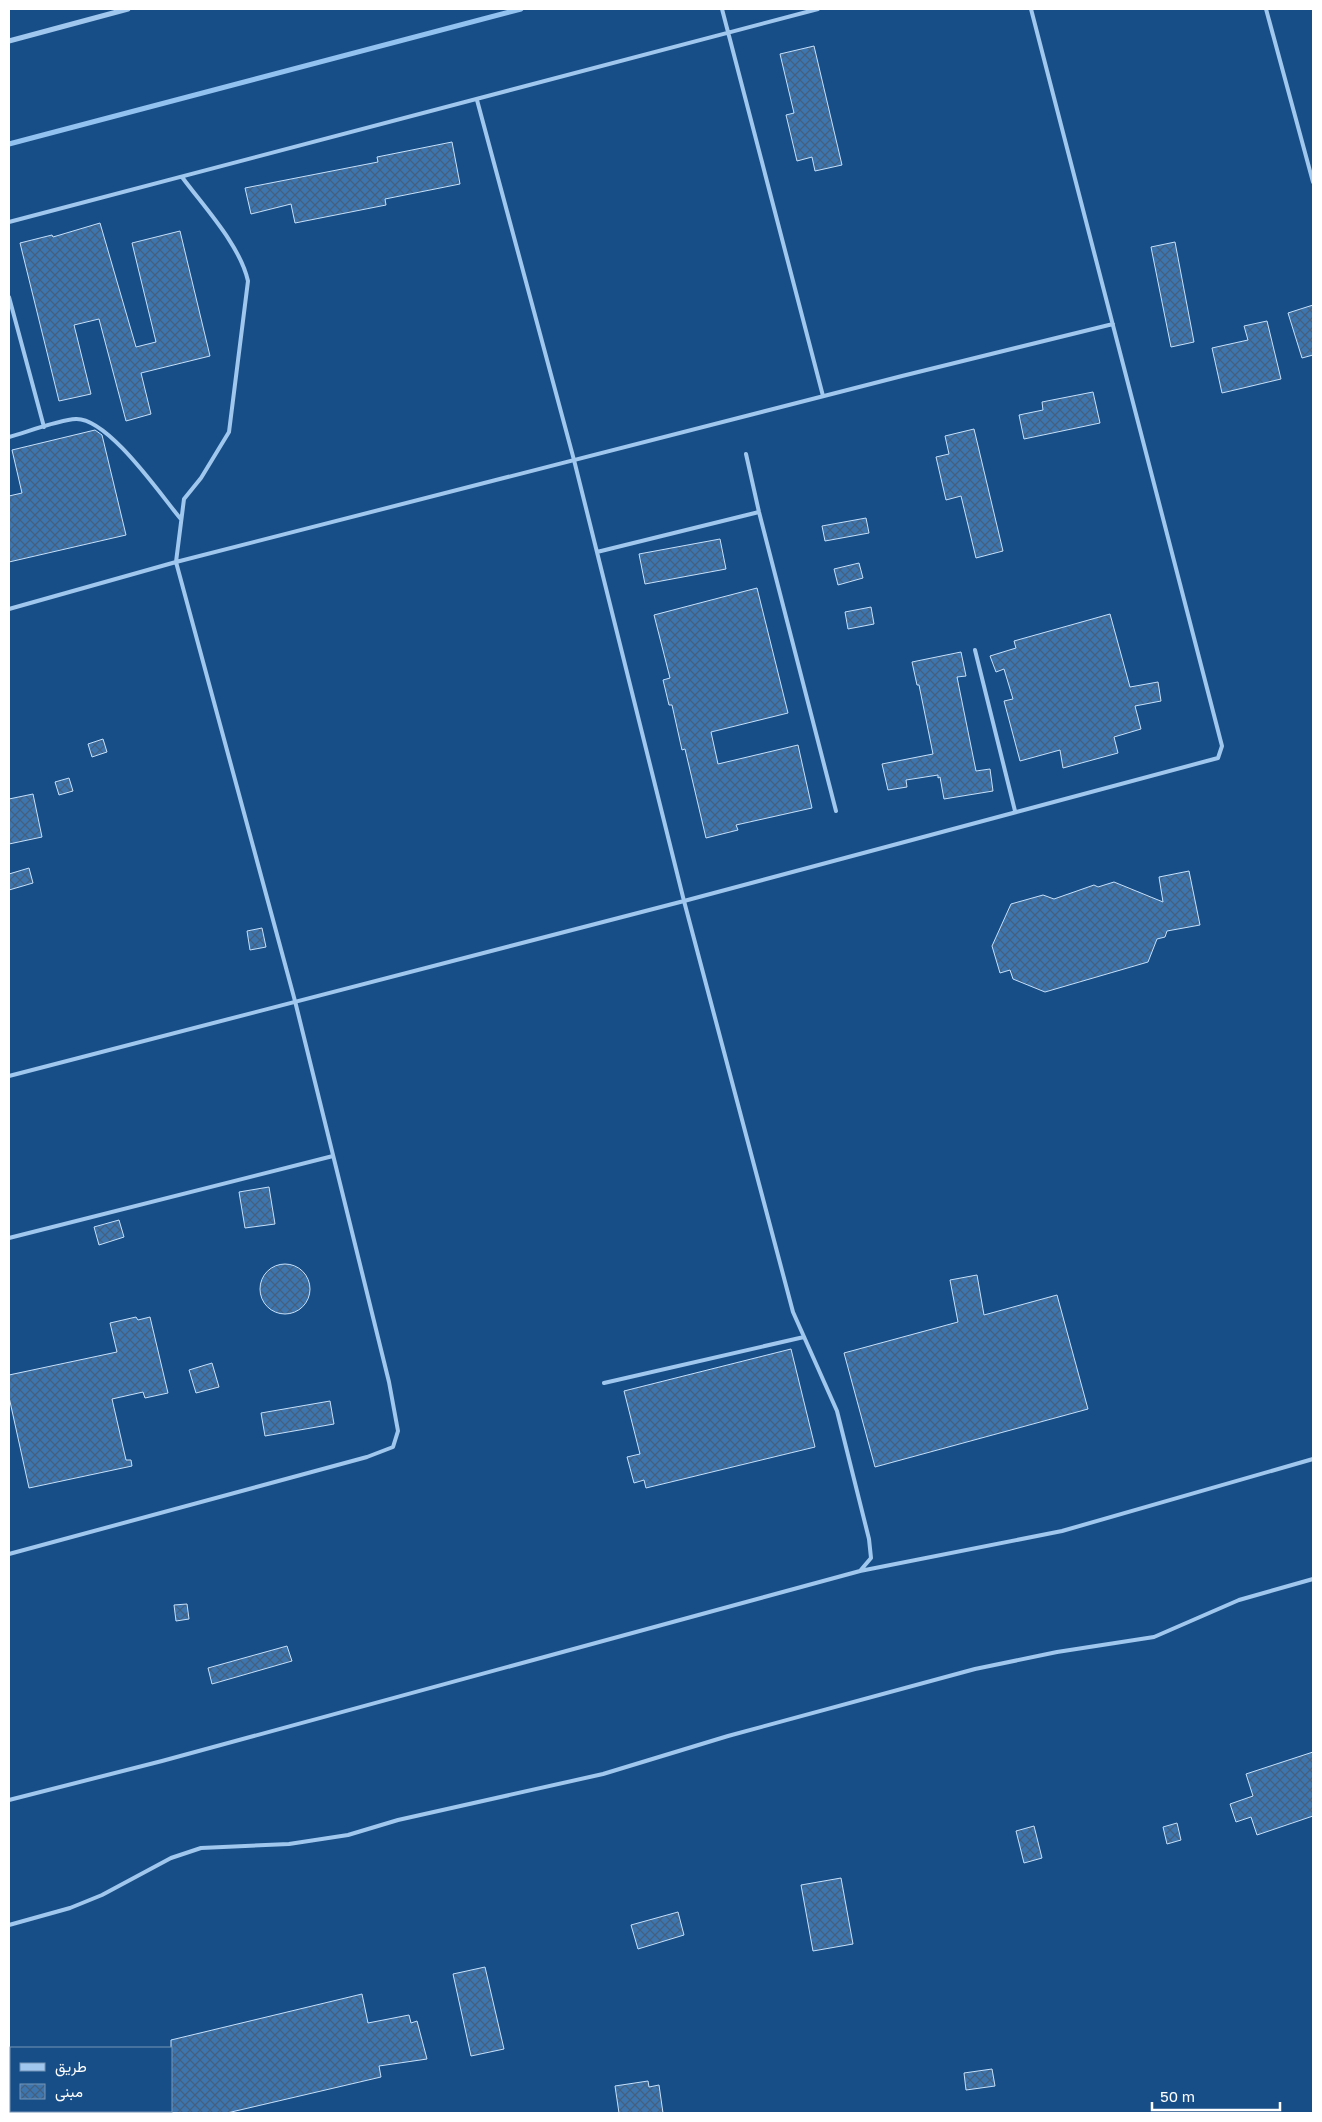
<svg xmlns="http://www.w3.org/2000/svg" width="1322" height="2122" viewBox="0 0 1322 2122" font-family="'Golos Text',Vazirmatn,sans-serif">
  <style>
    .lines { fill: none; stroke-linecap: round; stroke-linejoin: round }
    .stream { stroke: #92c2f0; stroke-width: 5 }
    .building { fill: url(#building-cross-hatch); stroke: #c5e0fa }
    .service { stroke: #a0c7ed; stroke-width: 4 }
    .minor { stroke: #a0c7ed; stroke-width: 5 }
  </style>
  <defs>
    <pattern id="building-cross-hatch" width="8" height="8" patternUnits="userSpaceOnUse" patternTransform="scale(1.25)"><rect width="8" height="8" fill="#3d75af"/><path d="M0 0l8 8M0 8l8-8" fill="none" stroke="#44607e"/></pattern>
  </defs>
  <rect width="100%" height="100%" fill="#184e88"/>
  <g class="lines">
    <path class="stream" d="M9,144L521,9"/>
  </g>
  <path class="building" d="M814,46L842,165L815,171L812,157L797,161L786,115L794,113L780,54Z
    M452,142L460,184L385,199L386,205L295,223L291,204L251,214L245,188L378,162L377,157Z
    M100,223L136,347L156,342L132,243L180,231L210,356L141,373L151,414L126,421L99,319L74,325L91,394L59,401L20,243L52,235L53,237Z
    M1175,242L1194,342L1171,347L1151,247Z
    M1313,305V355L1302,358L1288,313Z
    M1267,321L1281,379L1222,393L1212,348L1248,340L1244,326Z
    M1093,392L1100,423L1024,439L1019,415L1043,410L1042,402Z
    M974,429L1003,551L976,558L961,496L946,500L936,457L949,454L945,436Z
    M95,430L102,435L126,535L9,562V496L22,493L12,450Z
    M866,518L869,533L825,541L822,526Z
    M720,539L726,569L645,584L639,554Z
    M859,563L863,578L838,585L834,569Z
    M757,588L788,713L711,732L718,764L798,745L812,808L736,825L738,830L706,838L685,749L682,750L672,705H669L663,680L670,678L654,615Z
    M871,607L874,624L848,629L845,612Z
    M1110,614L1130,687L1158,682L1161,701L1135,706L1141,729L1114,737L1118,753L1063,768L1060,750L1020,761L1004,701L1013,699L1004,669L996,672L990,656L1016,648L1014,641Z
    M961,652L966,676L957,677L976,771L990,769L993,791L944,799L940,777L938,778V775L906,780L907,787L888,790L882,764L933,754L919,685H917L912,662Z
    M103,739L107,752L92,757L88,744Z
    M69,778L73,791L59,795L55,782Z
    M33,794L42,837L9,844V799Z
    M29,868L33,883L9,890V874Z
    M1189,871L1200,925L1167,931L1165,937L1157,939L1148,962L1045,992L1013,979L1010,970L1000,973L992,946L1011,904L1043,895L1054,899L1094,885L1098,887L1114,882L1163,902L1159,877Z
    M262,928L266,947L250,950L247,931Z
    M269,1187L275,1224L245,1228L239,1192Z
    M119,1220L124,1237L99,1245L94,1227Z
    M260 1289a25 25 0 1 1 50 0a25 25 0 1 1-50 0Z
    M977,1275L984,1315L1057,1295L1088,1409L875,1467L844,1353L958,1322L950,1280Z
    M136,1317L138,1320L150,1317L168,1393L145,1398L143,1392L112,1399L126,1460H131L132,1466L29,1488L9,1397V1375L117,1352L110,1323Z
    M791,1349L815,1447L646,1488L644,1480L634,1483L627,1457L640,1454L624,1391Z
    M212,1363L219,1387L196,1393L189,1370Z
    M330,1401L334,1424L265,1436L261,1413Z
    M187,1604L189,1619L176,1621L174,1605Z
    M287,1646L292,1661L212,1684L208,1668Z
    M1313,1752V1816L1257,1835L1251,1817L1236,1822L1230,1804L1253,1796L1246,1774Z
    M1177,1823L1181,1840L1167,1844L1163,1827Z
    M1034,1826L1042,1858L1024,1863L1016,1831Z
    M841,1878L853,1944L813,1951L801,1885Z
    M678,1912L684,1935L638,1949L631,1925Z
    M485,1967L504,2049L471,2056L453,1974Z
    M362,1994L368,2023L409,2015L411,2023L417,2021L427,2059L379,2066L381,2077L227,2113H171V2040Z
    M992,2069L995,2086L966,2090L964,2073Z
    M648,2081L649,2087L659,2085L663,2113H619L615,2086Z"/>
  <g class="lines">
    <path class="service" d="M722,9L823,396
      M1266,9L1313,182
      M477,100L574,460L684,901L793,1312L837,1411L869,1539L871,1558L860,1571
      M9,222L818,9
      M9,297L44,427
      M9,437C27,432 58,420 76,419C108,418 160,494 180,518
      M746,454L759,512L836,811
      M597,552L759,512
      M9,609L176,562L902,376L1113,324
      M975,650L1015,811
      M9,1076L684,901L1218,758L1222,746L1031,9
      M9,1238L333,1156
      M604,1383L804,1337
      M9,1554L367,1457L393,1447L398,1431L389,1382L295,1001L176,562L184,499L201,478L229,432L248,281C240,245 204,207 182,177
      M9,1800L162,1761L860,1571L1062,1531L1313,1459
      M9,1925L70,1908L102,1895L171,1858L201,1848L289,1844L348,1835L398,1820L603,1774L728,1736L975,1669L1057,1652L1154,1637L1239,1600L1313,1579"/>
    <path class="minor" d="M9,41L128,9"/>
  </g>
  <rect width="1322" height="2122" fill="none" stroke="#ffffff" stroke-width="20"/>
  <rect x="10" y="2047" width="162" height="65" fill="#184e88" stroke="#7495b8"/>
  <rect x="20" y="2063" width="25" height="8" fill="#a0c7ed" stroke="#7495b8"/>
  <text x="55" y="2072" font-size="15" fill="#ffffff">طريق</text>
  <rect x="20" y="2084" width="25" height="15" fill="url(#building-cross-hatch)" stroke="#7495b8"/>
  <text x="55" y="2097" font-size="15" fill="#ffffff">مبنى</text>
  <path d="M1152 2102v8h128v-8" fill="none" stroke="#ffffff" stroke-width="2.5"/>
  <text x="1160" y="2102" font-size="15" fill="#ffffff" stroke="#184e88" stroke-width="4" paint-order="stroke">50 m</text>
</svg>
